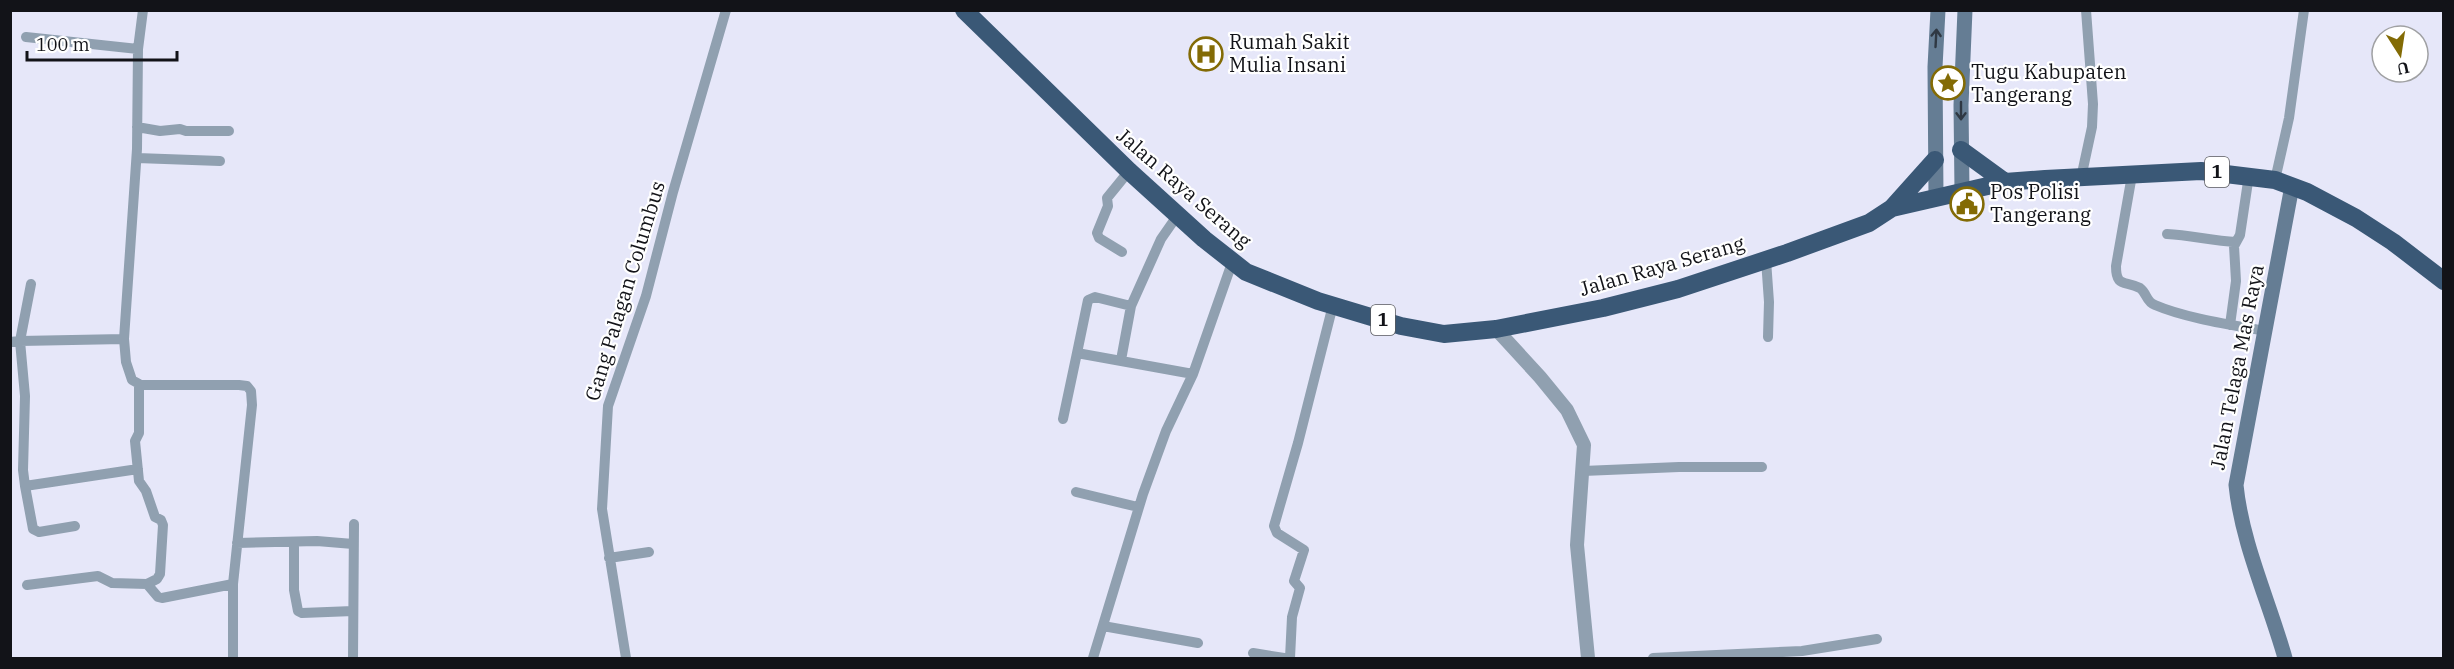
<svg xmlns="http://www.w3.org/2000/svg" width="2454" height="669" viewBox="0 0 2454 669" font-family="'IBM Plex Serif',serif">
  <style>
    .lines { fill: none; stroke-linecap: round; stroke-linejoin: round }
    .minor { stroke: #90a0b0; stroke-width: 10 }
    .tertiary { stroke: #90a0b0; stroke-width: 14 }
    .secondary { stroke: #657d94; stroke-width: 15 }
    .trunk { stroke: #3a5876; stroke-width: 18 }
    .oneway { stroke: #2f3843 }
    .labels { text-anchor: middle; stroke-width: 4.5; stroke-linejoin: round; paint-order: stroke }
    .shield { fill: #fff; stroke: #595a5d; stroke-width: 1.5 }
    .shield-label { font-size: 18px; font-weight: bold; fill: #121318 }
    .poi-label { font-size: 20px; fill: #121318; stroke: #fff; text-anchor: start }
    .street-label { font-size: 20px; fill: #121318; stroke: #fff }
  </style>
  <rect width="100%" height="100%" fill="#e6e7f9"/>
  <g class="lines">
    <path class="minor" d="M143,10L138,49L137,149L124,339L126,362L132,380L141,385H239L247,386L251,391L252,405L233,584V658
      M26,37L138,49
      M137,127L160,131L180,129L186,131H229
      M137,158L220,161
      M2132,175L2116,266C2116,288 2125,280 2140,288C2147,293 2146,302 2155,305C2185,318 2232,325 2265,331
      M2081,178L2092,127L2093,104L2086,10
      M2275,180L2289,118L2304,10
      M2167,234C2191,235 2212,241 2236,242
      M1122,252L1099,238L1097,233L1108,206L1107,198L1129,171
      M1766,260L1769,302L1768,337
      M31,284L20,341L124,339
      M2230,325L2236,281L2234,246L2240,235L2249,175
      M10,342L20,341L25,396L23,470L25,486L138,469
      M1077,353L1088,300L1095,297L1131,306
      M1121,360L1131,306L1161,239L1177,216
      M139,384V433L135,441L139,481L146,491L155,517L161,520L163,525L160,574L157,579L147,584
      M1063,419L1077,353L1193,374
      M1583,471L1679,467H1762
      M25,486L33,529L39,532L75,526
      M1076,492L1138,507
      M294,542V590L298,611L302,613L353,611
      M237,543L317,541L353,544
      M609,558L649,552
      M27,585L98,576L112,583L147,584L158,597L162,598L233,584
      M1103,626L1198,643
      M1253,653L1284,658
      M353,658L354,524
      M626,658L602,509L608,406L646,296L673,192L726,10
      M1093,658L1143,494L1166,431L1193,374L1233,260
      M1290,658L1292,617L1300,588L1294,581L1304,550L1277,533L1274,526L1298,443L1333,305
      M1653,658L1802,651L1877,639"/>
    <path class="tertiary" d="M1496,329L1540,377L1567,410L1584,445L1577,545L1588,658"/>
    <path class="secondary" d="M1962,191L1961,105L1965,10
      M1936,197L1935,67L1938,10
      M2285,658C2269,601 2242,544 2236,485L2292,186"/>
    <path class="trunk" d="M964,10L1129,171L1204,239L1246,272L1318,301L1401,326L1444,334L1496,329L1603,308L1678,289L1787,253L1869,223L1892,208L2005,182L2045,179L2201,171L2275,180L2307,192L2356,218L2393,242L2444,281
      M1961,150L2005,182
      M1892,208L1935,160"/>
  </g>
  <defs><path id="oneway-shaft" d="M-6 0H5M1.5-3L5.5 0L1.5 3" fill="none" stroke-width="1.6" stroke-linecap="round" stroke-linejoin="round" transform="scale(1.5)"/></defs>
  <g class="oneway">
    <use href="#oneway-shaft" transform="translate(1936 38) rotate(-87)"/>
    <use href="#oneway-shaft" transform="translate(1961 111) rotate(90)"/>
  </g>
  <defs>
    <symbol id="hospital-ring" viewBox="-11 -11 22 22"><circle r="9.5" fill="#fff" stroke="#836b05" stroke-width="1.5"/><path d="M-5-5h3v3.5h4V-5h3V5h-3V1.5h-4V5h-3Z" fill="#836b05"/></symbol>
    <symbol id="sight-ring" viewBox="-11 -11 22 22"><circle r="9.5" fill="#fff" stroke="#836b05" stroke-width="1.5"/><path d="M0-6L1.8-2.2L6-1.7L2.9 1.2L3.7 5.4L0 3.3L-3.7 5.4L-2.9 1.2L-6-1.7L-1.8-2.2Z" fill="#836b05"/></symbol>
    <symbol id="civic-ring" viewBox="-11 -11 22 22"><circle r="9.5" fill="#fff" stroke="#836b05" stroke-width="1.5"/><path d="M-.6-6.5H3V-4.5H.6V-3L4-1V1h2V6H-6V1h2V-1L-.6-3ZM-1.2 2.5V6h2.4V2.5Z" fill="#836b05"/></symbol>
  </defs>
  <g fill-rule="evenodd">
    <use href="#hospital-ring" x="1187" y="35" width="38" height="38"/>
    <use href="#sight-ring" x="1929" y="64" width="38" height="38"/>
    <use href="#civic-ring" x="1948" y="185" width="38" height="38"/>
  </g>
  <g class="labels">
    <g class="shield">
      <rect x="2205" y="157" width="24" height="30" rx="4.5"/>
      <rect x="1371" y="305" width="24" height="30" rx="4.5"/>
    </g>
    <g class="shield-label">
      <text x="2217" y="178">1</text>
      <text x="1383" y="326">1</text>
    </g>
    <g class="poi-label">
      <text x="1229" y="49">Rumah Sakit<tspan x="1229" dy="23">Mulia Insani</tspan></text>
      <text x="1971" y="79">Tugu Kabupaten<tspan x="1971" dy="23">Tangerang</tspan></text>
      <text x="1990" y="199">Pos Polisi<tspan x="1990" dy="23">Tangerang</tspan></text>
    </g>
    <g class="street-label">
      <text transform="translate(1184 188) rotate(41)" y="7">Jalan Raya Serang</text>
      <text transform="translate(1662 266) rotate(-16)" y="7">Jalan Raya Serang</text>
      <text transform="translate(625 291) rotate(-73)" y="7">Gang Palagan Columbus</text>
      <text transform="translate(2237 367) rotate(-79)" y="7">Jalan Telaga Mas Raya</text>
    </g>
  </g>
  <rect width="2454" height="669" fill="none" stroke="#121318" stroke-width="24"/>
  <g transform="translate(2400 54) rotate(168)"><circle r="28" fill="#ffffff" stroke="#a0a1a3" stroke-width="1.5"/>
  <path d="M0-4.5L10 22L0 15L-10 22Z" fill="#836b05"/>
  <text y="-9" font-size="16" font-weight="bold" text-anchor="middle" fill="#121318">U</text>
  </g>
  <path d="M27 51v9h150v-9" fill="none" stroke="#121318" stroke-width="3"/>
  <text x="36" y="51" font-size="18" fill="#121318" stroke="#ffffff" stroke-width="4.5" paint-order="stroke">100 m</text>
</svg>
